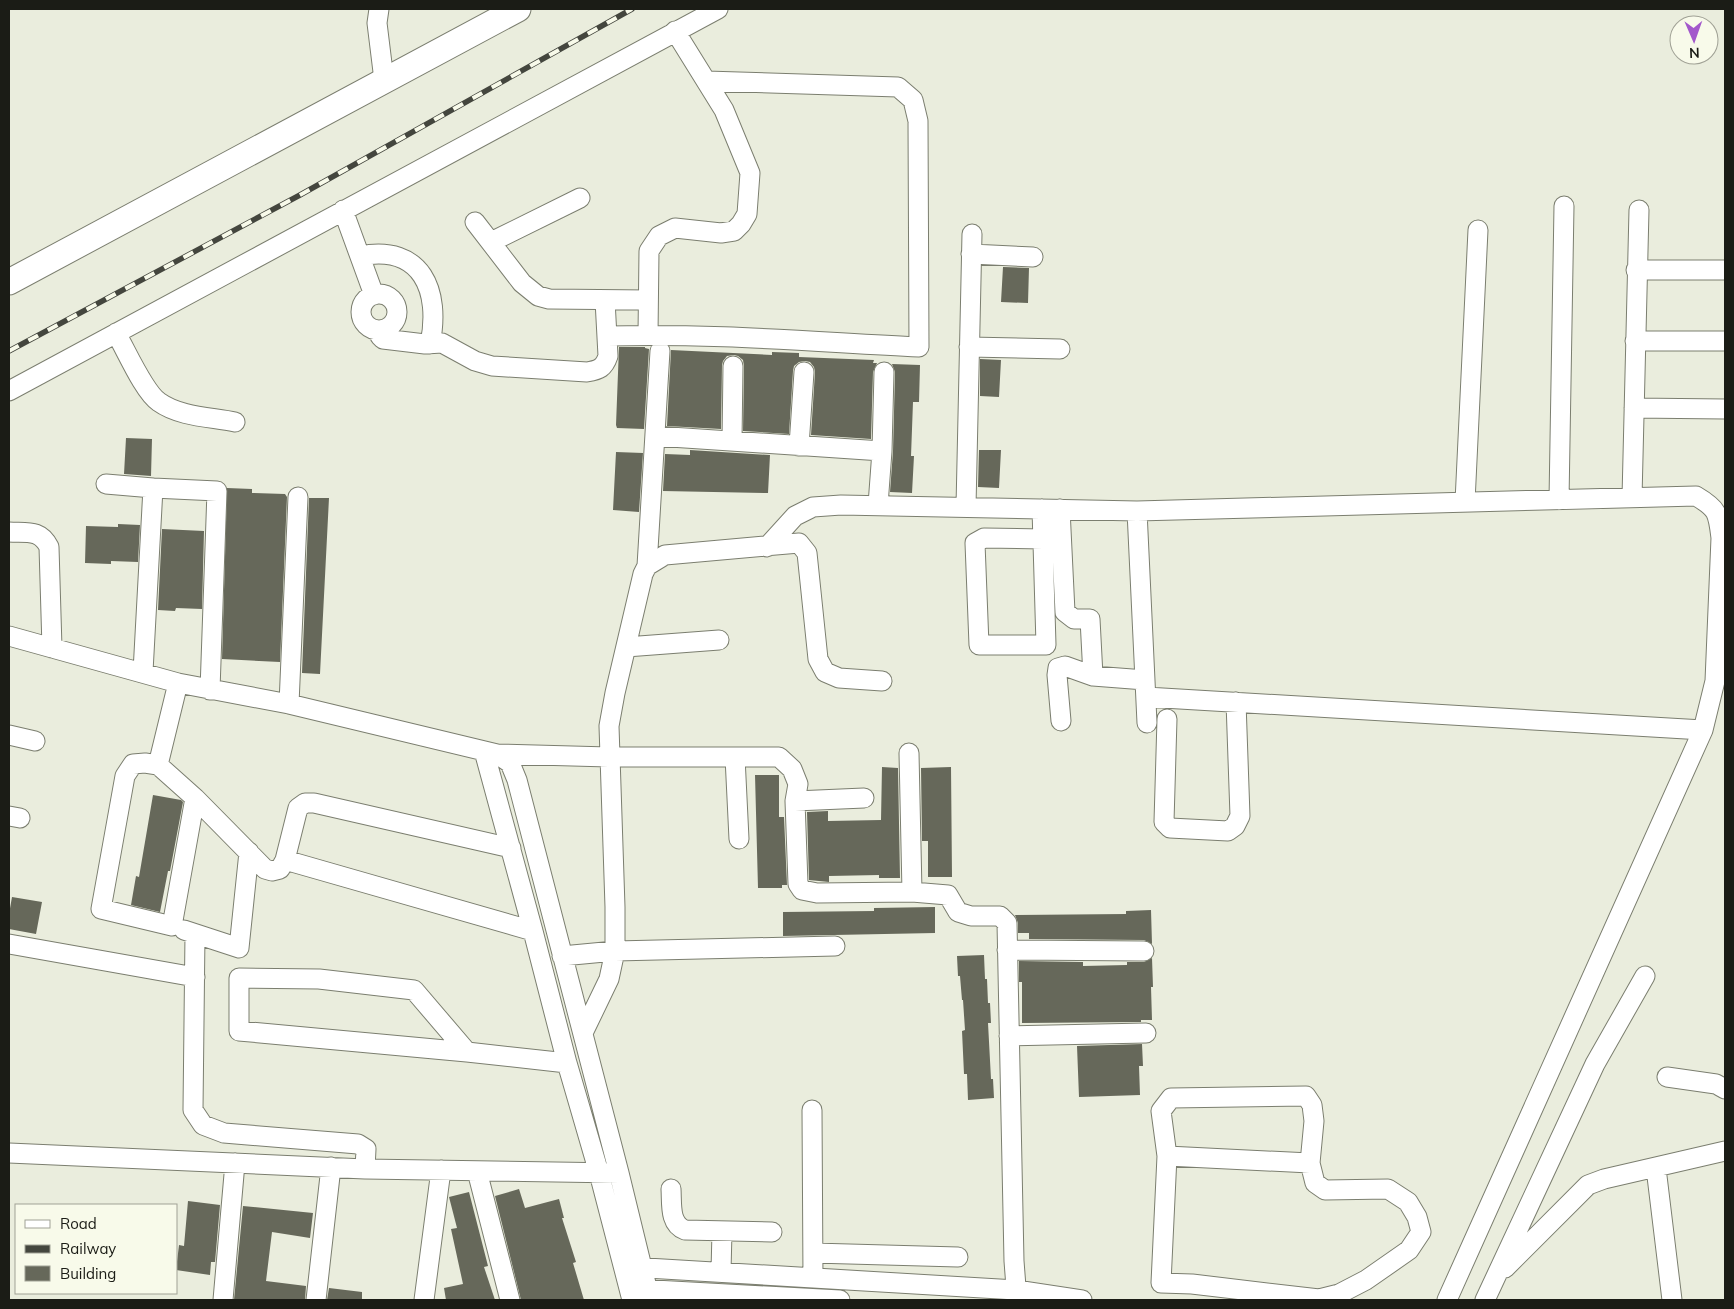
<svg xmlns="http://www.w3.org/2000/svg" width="1734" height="1309" viewBox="0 0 1734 1309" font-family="Mulish,sans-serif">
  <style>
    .building { fill: #66685a }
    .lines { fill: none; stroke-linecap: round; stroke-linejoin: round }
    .minor-casing { stroke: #7b7e6f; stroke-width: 21 }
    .major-casing { stroke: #7b7e6f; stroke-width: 27 }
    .minor { stroke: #fff; stroke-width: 19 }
    .major { stroke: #fff; stroke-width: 25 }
    .rail-casing { stroke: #44463e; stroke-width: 5.5 }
    .rail { stroke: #f8faea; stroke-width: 4; stroke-dasharray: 11; stroke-linecap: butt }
  </style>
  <rect width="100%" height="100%" fill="#eaeddd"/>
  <path class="building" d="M1003,267L1029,268L1028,303L1001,302Z
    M619,347H645V348L649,349L644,429L617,428L616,425Z
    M671,350L772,355V352L799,353V357L874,360L873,363H877L873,372L871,439L811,435L815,372L814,367L810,362L805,361L799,362L794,366L793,371L789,434L743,431L744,366L743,360L738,356L734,355L727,356L723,361L722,365L721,429L667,426Z
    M980,359L1001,360L999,397L980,396Z
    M892,364L920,365L919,402H913L911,456H914L912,493L890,492L893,451L895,372Z
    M126,438L152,439L151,476L124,474Z
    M690,450L770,455L768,493L663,491L665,454L690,455Z
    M979,450H1001L999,488L978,487Z
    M616,452L643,453L639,512L613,510Z
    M227,488L252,489V493L285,494L287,497L280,662L222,659Z
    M309,498H329L320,674L302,673Z
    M118,524L140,525L138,562L111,561V564L85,563L86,526L118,527Z
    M162,529L204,531L202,609L176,608L175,611L158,610Z
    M882,767L898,768L900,878H879V875L829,876V882L809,880L807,812L828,811V821L881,820Z
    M951,767L952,877H928V841H922L921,768Z
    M755,775H779V817H784L787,885H782V888H758Z
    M153,795L181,800L183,802L170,871H168L160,912L131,905L136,876L139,877Z
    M12,897L42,902L36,934L9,929V914Z
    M935,907V933L783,936V912L874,911V908Z
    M1151,910L1152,944L1144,940L1029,939V933H1018V923L1015,915L1126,914V911Z
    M984,955L985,979H987L988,1003H990L991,1023H988L991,1079H993L994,1098L968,1100L967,1074H964L962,1031L965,1030L963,1000H962L960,976H958L957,956Z
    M1152,958L1153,987H1151L1152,1020H1141V1022L1022,1023V982H1019V961L1083,962V966L1127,965V962H1144Z
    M1142,1044L1143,1066H1139L1140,1095L1079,1097L1077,1046Z
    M519,1189L525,1208L559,1199L564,1218H562L576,1262L573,1263L584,1300H521L495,1196Z
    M469,1192L488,1266L484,1267L495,1300H446L444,1288L463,1284L451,1229L457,1228L449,1197Z
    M188,1201L220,1205L215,1262H211L210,1275L176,1270L179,1245L184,1246Z
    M243,1206L313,1213L310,1238L272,1232L266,1281L306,1286L305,1300H234Z
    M329,1288L362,1292V1300H327Z"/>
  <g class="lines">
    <defs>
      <path id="minor" d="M379,9L377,23L384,80
        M343,210L374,295
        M475,222L522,283L538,296L549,299L648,300
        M491,242L580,198
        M971,254L1033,257
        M360,256C422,244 441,291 430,344
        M1636,270H1725
        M361 312a18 18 0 1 1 36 0a18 18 0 1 1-36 0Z
        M379,330L380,336L383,339L425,344L442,343L475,361L492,366L587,372C599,370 604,368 608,356L605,300
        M116,333C126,350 144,392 159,402C180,417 211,417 235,422
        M648,335L649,251L659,236L675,228L721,233L734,231L741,224L747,214L750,173L724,110L675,31
        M607,336C711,333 815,342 919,347L918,121L913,100L898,87L706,81
        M1635,341H1725
        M969,347L1060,349
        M9,391L718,9
        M1634,408L1725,409
        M655,436L882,451L878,505
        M732,441L733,366
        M799,446L804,372
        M882,451L884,372
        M106,484L153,488
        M1632,498L1639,210
        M1559,500L1564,206
        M1465,502L1478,230
        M966,507L972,234
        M1042,509L1046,645H979L975,543L984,538L1043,539
        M1060,509L1065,612L1074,619H1090L1093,676L1145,680
        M1137,511L1696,496C1718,509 1718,513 1721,538L1715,681L1703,730L1447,1300
        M9,532C27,533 40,529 49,547L52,648
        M767,547L795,516L813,507L841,505L1137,511L1147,723
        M647,566L665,555L799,543L807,553L818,659L825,672L839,678L882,681
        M9,636L178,683L289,704L497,754L510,763L517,780L619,1173L650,1300
        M626,647L719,640
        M143,672L153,488L217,491L210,690
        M178,683L158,765L195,798L265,869L272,871L280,869L285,860L298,808L305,803H314L511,848
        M1146,697L1703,730
        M289,704L298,497
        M1167,719L1164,822L1170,828L1228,831L1235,826L1240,816L1236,702
        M1061,721L1057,675L1058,668L1065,666L1093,676
        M9,735L35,741
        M484,751L533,931L567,1063L599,1173L632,1300
        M909,753L912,892
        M497,754L609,757H779L792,769L798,784L795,801L798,884L802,890L817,893L912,892L948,895L958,912L971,916H1000L1007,923L1014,1261L1017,1300
        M735,757L739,839
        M158,765L145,763L133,764L125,776L101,909L172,926L195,798
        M795,801L864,798
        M9,816L20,818
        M285,860L533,931
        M184,930L239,948L249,852
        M195,934L193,1110L203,1125L224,1133L358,1144L366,1149L365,1169
        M9,944L195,977
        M1007,950L1144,951
        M562,956L615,951L835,946
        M583,1033L609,979L615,951V907L609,726L615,693L643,574L647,566L660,351
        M1009,1036L1146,1033
        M467,1052L414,990L319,979L239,978V1031L467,1052L567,1063
        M1667,1077L1716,1084L1725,1089
        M1306,1096L1312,1105L1314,1121L1310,1163L1315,1183L1325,1190L1388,1189L1408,1202L1417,1217L1421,1232L1409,1250L1366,1280L1339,1294L1319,1299L1192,1284L1161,1283L1167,1156L1161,1111L1171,1098Z
        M812,1110L813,1278
        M9,1153L365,1169L619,1173
        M1167,1156L1310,1163
        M1656,1168L1672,1300
        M477,1171L510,1300
        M671,1189C672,1204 669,1224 685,1230L772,1232
        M813,1253L958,1257
        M630,1267L1016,1290L1082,1300
        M1505,1268L1588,1185L1604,1179L1725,1151
        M721,1272L722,1231
        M636,1289L840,1300
        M223,1300L235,1163
        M316,1300L331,1167
        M424,1300L441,1170
        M1485,1300L1595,1064L1645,976"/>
      <path id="major" d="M9,282L518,9"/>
    </defs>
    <use href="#minor" class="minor-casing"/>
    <use href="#major" class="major-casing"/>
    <use href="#minor" class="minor"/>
    <use href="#major" class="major"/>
    <defs>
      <path id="rail" d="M9,351L300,195L632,9"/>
    </defs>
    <use href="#rail" class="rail-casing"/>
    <use href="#rail" class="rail"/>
  </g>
  <rect width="1734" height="1309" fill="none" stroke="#1b1c16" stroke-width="20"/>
  <rect x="15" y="1204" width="162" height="90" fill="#f8faea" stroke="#a0a195"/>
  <rect x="25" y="1220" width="25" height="8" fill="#ffffff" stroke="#a0a195"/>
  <text x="60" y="1229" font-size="15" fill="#1b1c16">Road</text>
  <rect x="25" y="1245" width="25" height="8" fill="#44463e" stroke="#a0a195"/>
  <text x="60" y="1254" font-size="15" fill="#1b1c16">Railway</text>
  <rect x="25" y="1266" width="25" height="15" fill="#66685a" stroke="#a0a195"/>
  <text x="60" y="1279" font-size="15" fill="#1b1c16">Building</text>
  <g transform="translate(1694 40) rotate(178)"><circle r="24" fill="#f8faea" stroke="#a0a195"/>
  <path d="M0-4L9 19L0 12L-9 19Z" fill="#a358cb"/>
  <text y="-8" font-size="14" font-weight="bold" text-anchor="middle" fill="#1b1c16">N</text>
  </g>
</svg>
